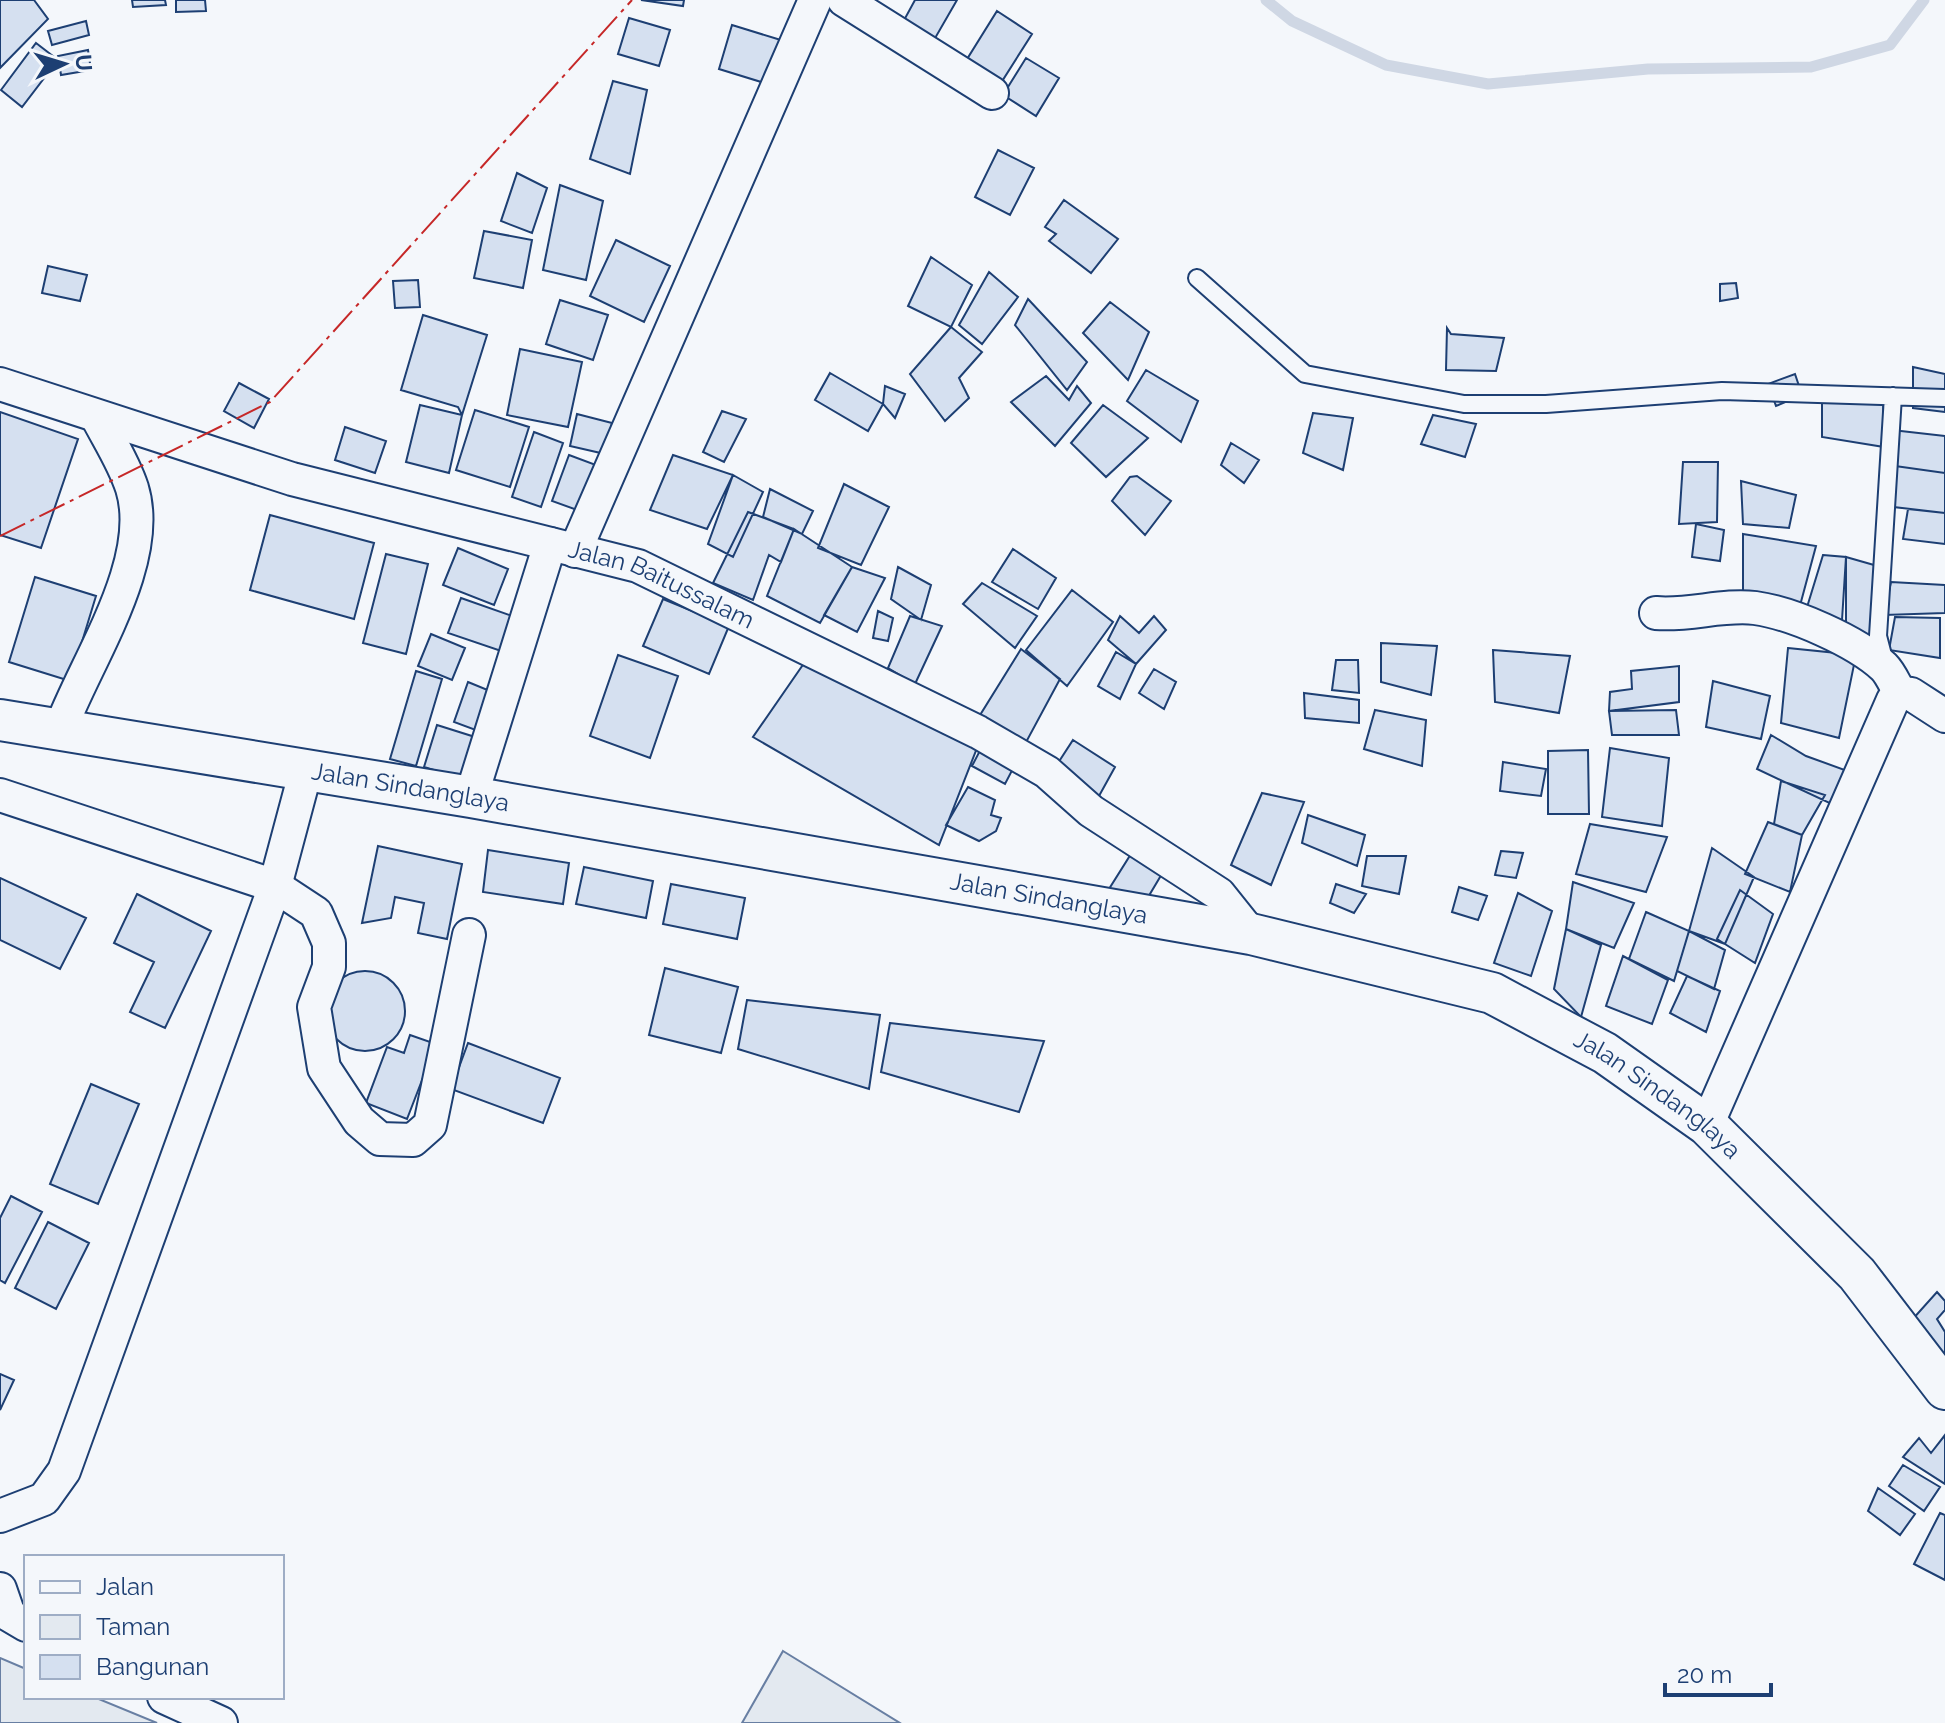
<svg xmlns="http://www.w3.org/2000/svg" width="1945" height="1723" viewBox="0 0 1945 1723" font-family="Raleway,sans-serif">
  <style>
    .green { fill: #e3e9f0; stroke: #687fa3; stroke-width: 2 }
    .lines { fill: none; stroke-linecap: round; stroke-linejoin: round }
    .stream { stroke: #cfd7e4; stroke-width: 11 }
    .building { fill: #d5e0f0; stroke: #1d3f73; stroke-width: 2 }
    .service-casing { stroke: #1d3f73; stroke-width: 20 }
    .minor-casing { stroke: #1d3f73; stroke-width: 36 }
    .tertiary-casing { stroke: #1d3f73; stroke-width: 44 }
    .service { stroke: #f4f7fb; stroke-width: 16 }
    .minor { stroke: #f4f7fb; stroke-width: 32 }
    .tertiary { stroke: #f4f7fb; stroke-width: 40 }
    .power { stroke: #c62828; stroke-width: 2; stroke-dasharray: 28 6 4 6; stroke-linecap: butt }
    .labels { text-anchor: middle; stroke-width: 6; stroke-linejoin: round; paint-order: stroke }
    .street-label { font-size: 24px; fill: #1d3f73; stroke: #f4f7fb }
  </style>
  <rect width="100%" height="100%" fill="#f4f7fb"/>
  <path class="green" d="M783,1651L900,1723H742Z
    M0,1658L26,1669V1697H94L157,1723H0Z"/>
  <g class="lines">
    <path class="stream" d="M1266,0L1292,21L1386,65L1488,84L1648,69L1811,67L1890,45L1924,0"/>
  </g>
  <path class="building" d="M0,0H34L48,19L0,68Z
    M132,0H165L166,5L133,7Z
    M176,0H205L206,11L176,12Z
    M641,0H684L683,6Z
    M915,0H957L934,40L903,22Z
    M997,11L1032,34L999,86L964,64Z
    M629,18L670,30L659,66L618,54Z
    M86,21L89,35L52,45L48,31Z
    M732,25L784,41L771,85L719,69Z
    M36,43L58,60L22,107L1,90Z
    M88,50L91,70L61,75L58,56Z
    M1026,58L1059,78L1036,116L1003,95Z
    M613,81L647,90L630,174L590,159Z
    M998,150L1034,168L1010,215L975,197Z
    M517,173L547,188L532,233L501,221Z
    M560,185L603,201L586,280L543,270Z
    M1064,200L1118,239L1091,273L1049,241L1056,234L1045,227Z
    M484,231L532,240L523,288L474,278Z
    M616,240L670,266L644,322L590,296Z
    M931,257L972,285L951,327L908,306Z
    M48,266L87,275L80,301L42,293Z
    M989,272L1018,297L982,344L959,325Z
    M418,280L420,307L395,308L393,281Z
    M1736,283L1738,298L1720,301V284Z
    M1028,299L1087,362L1067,390L1015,325Z
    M560,300L608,315L593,360L546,344Z
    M1110,302L1149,332L1128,380L1083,333Z
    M423,315L487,335L462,415L458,407L401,390Z
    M951,327L982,352L959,378L969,398L945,421L910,374Z
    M1447,328L1451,334L1504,338L1496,371L1446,370Z
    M520,349L582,362L568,427L507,415Z
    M1913,367L1945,374V412L1913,408Z
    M1146,370L1198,401L1181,442L1127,401Z
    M830,373L883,404L868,431L815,400Z
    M1795,374L1802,395L1776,406L1768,384Z
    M1046,376L1069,400L1077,386L1091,403L1055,446L1011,402Z
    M239,383L269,399L254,428L224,411Z
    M885,386L905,394L895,418L883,404Z
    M1822,388L1883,396L1884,447L1822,437Z
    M420,405L462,415L449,473L406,462Z
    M1103,405L1148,438L1106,477L1071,443Z
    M475,410L529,427L510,487L456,470Z
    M722,411L746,419L724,462L703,452Z
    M0,412L78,439L41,548L0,535Z
    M1313,413L1353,418L1343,470L1303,453Z
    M577,414L612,423L605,454L570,446Z
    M1433,415L1476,424L1465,457L1421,444Z
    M345,427L386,441L375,473L335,460Z
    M1892,430L1945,436V473L1888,465Z
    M534,432L563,443L541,507L512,497Z
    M1231,443L1259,460L1244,483L1221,465Z
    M569,455L596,465L580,511L552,501Z
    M673,455L733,475L707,529L650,510Z
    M1683,462H1718L1717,522L1679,524Z
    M1888,465L1945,473V513L1885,506Z
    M733,475L763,492L733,557L708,544Z
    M1137,476L1171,501L1145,535L1112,501L1130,477Z
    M1741,481L1796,495L1789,528L1743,524Z
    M844,484L889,507L861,565L818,548Z
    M770,489L813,511L802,534L763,517Z
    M1908,509L1945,513V544L1903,539Z
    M748,512L794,529L781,562L769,555L753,600L713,583Z
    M270,515L374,543L354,619L250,590Z
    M1696,524L1724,530L1720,561L1692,557Z
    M794,529L852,567L820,623L767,596Z
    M1743,534L1816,546L1798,613L1743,601Z
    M458,548L508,569L494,605L443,585Z
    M1013,549L1056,578L1038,609L992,582Z
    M386,554L428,564L406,654L363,643Z
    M1823,555L1846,557L1841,636L1804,617Z
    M1846,557L1881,567L1869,640L1846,636Z
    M852,567L885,578L857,632L824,615Z
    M898,567L931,585L921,620L891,599Z
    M35,577L96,596L70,681L9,662Z
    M1891,582L1945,585V613L1884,615Z
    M982,583L1037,616L1015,648L963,604Z
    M1072,590L1113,622L1067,686L1026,650Z
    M461,598L518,618L507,653L448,633Z
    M663,599L729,626L709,674L643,646Z
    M878,611L893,618L888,641L873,638Z
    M910,616L942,626L915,684L888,668Z
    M1120,616L1139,633L1154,616L1166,630L1136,664L1108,640Z
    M1895,617L1940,618V658L1889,650Z
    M431,634L465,648L452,680L418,666Z
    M1381,643L1437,646L1431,695L1381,682Z
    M1788,648L1856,655L1839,738L1781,723Z
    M1021,649L1060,679L1024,746L977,720Z
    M1493,650L1570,656L1559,713L1495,702Z
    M1116,652L1136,664L1120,699L1098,686Z
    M618,655L678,676L650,758L590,736Z
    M809,656L977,748L939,845L753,737Z
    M1336,660H1358L1359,693L1332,690Z
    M1679,666V702L1609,711L1610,692L1632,689L1631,671Z
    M1154,669L1176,682L1164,709L1139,693Z
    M416,671L442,679L416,766L390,759Z
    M1713,681L1770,696L1761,739L1706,727Z
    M468,682L495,693L481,732L454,722Z
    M1304,693L1359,700V723L1305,718Z
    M1375,710L1426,720L1422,766L1364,749Z
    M1676,710L1679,735H1612L1609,711Z
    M437,725L475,737L463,779L424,767Z
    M1771,735L1806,756L1853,773L1838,807L1757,769Z
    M986,739L1019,757L1005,784L972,766Z
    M1073,740L1115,767L1099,796L1058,763Z
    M1610,748L1669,758L1662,826L1602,817Z
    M1588,750L1589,814H1548V751Z
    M1503,762L1546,769L1541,796L1500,791Z
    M1781,781L1825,795L1802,835L1774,824Z
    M968,787L995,800L991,815L1001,818L996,831L979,841L946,825Z
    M1262,793L1304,802L1271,885L1231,865Z
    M1308,815L1365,835L1357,866L1302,843Z
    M1768,822L1802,835L1790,892L1745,874Z
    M1590,824L1667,837L1646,892L1576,874Z
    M378,846L462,864L447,939L418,933L424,903L395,897L391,918L362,923Z
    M1136,846L1166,867L1141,909L1109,889Z
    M1712,848L1754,877L1725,944L1689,931Z
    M488,850L569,863L563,904L483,892Z
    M1501,851L1523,853L1516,878L1495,875Z
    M1367,856H1406L1399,894L1362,886Z
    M584,867L653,881L646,918L576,904Z
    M0,878L86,918L60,969L0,940Z
    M1573,882L1634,903L1614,948L1566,929Z
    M671,884L745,898L737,939L663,924Z
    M1336,884L1366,894L1354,913L1330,903Z
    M1459,887L1487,896L1478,920L1452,912Z
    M1740,890L1773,914L1755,963L1717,939Z
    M1518,893L1552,911L1531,976L1494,963Z
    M137,894L211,931L165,1028L130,1012L154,962L114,943Z
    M1646,912L1689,931L1674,981L1629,959Z
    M1566,929L1601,945L1581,1017L1554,989Z
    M1689,931L1725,950L1714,989L1677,971Z
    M1623,956L1668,980L1652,1024L1606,1006Z
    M665,968L738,987L721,1053L649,1035Z
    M325 1011a40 40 0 1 1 80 0a40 40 0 1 1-80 0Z
    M1687,976L1720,991L1706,1032L1670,1013Z
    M747,1000L880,1015L869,1089L738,1049Z
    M890,1023L1044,1041L1019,1112L881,1072Z
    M410,1035L436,1044L407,1119L366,1103L387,1047L404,1053Z
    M468,1043L560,1078L543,1123L451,1089Z
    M91,1084L139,1104L98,1204L50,1184Z
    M11,1196L42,1212L5,1283L0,1280V1218Z
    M48,1222L89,1243L56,1309L15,1288Z
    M1937,1292L1945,1301V1310L1937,1319L1945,1332V1356L1911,1321Z
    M0,1374L14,1380L0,1410Z
    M1945,1435V1484L1903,1457L1919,1438L1931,1453Z
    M1903,1465L1940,1487L1924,1511L1889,1486Z
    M1878,1488L1915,1514L1900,1535L1868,1511Z
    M1940,1513L1945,1515V1580L1914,1564Z"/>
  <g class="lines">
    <defs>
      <path id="service" d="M1197,278L1305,374L1464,404H1546L1722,391L1945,398
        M1885,663L1878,636L1893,396"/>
      <g id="minor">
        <path d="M844,0L992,93"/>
        <path id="s1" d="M0,384L292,479L638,566L978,732L1047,772L1091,811L1219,894L1251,934"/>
        <path d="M575,551L815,0"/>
        <path d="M1656,613C1689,616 1723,604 1755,608C1792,613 1856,641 1884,667C1891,674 1895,685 1900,693"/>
        <path d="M60,730C85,662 155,562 132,488C124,463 109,440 97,417"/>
        <path d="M0,795L275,886L316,913L329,943V967L314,1007L324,1068L359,1121L380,1139L413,1140L430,1125L469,935"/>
        <path d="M471,797L550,544"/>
        <path d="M1707,1125L1893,700L1900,693L1911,694L1945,716"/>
        <path d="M0,1516L44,1499L64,1471L275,886L306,770"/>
        <path d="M0,1589L9,1615L26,1625"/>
        <path d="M164,1697L221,1723"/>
      </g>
      <g id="tertiary">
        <path id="s2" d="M0,720L471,797L1251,934L1492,993L1605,1053L1707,1125L1857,1274L1945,1389"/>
      </g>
    </defs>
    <use href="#service" class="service-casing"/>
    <use href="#minor" class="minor-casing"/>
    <use href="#tertiary" class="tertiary-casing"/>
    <use href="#service" class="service"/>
    <use href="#minor" class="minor"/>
    <use href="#tertiary" class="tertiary"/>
    <path class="power" d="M0,536L270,402L632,0"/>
  </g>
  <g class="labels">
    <g class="street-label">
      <text dy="8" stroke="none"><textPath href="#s1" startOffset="692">Jalan Baitussalam</textPath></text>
      <text dy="8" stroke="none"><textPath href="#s2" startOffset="416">Jalan Sindanglaya</textPath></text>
      <text dy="8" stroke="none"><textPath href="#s2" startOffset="1064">Jalan Sindanglaya</textPath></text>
      <text dy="8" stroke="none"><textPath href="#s2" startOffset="1712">Jalan Sindanglaya</textPath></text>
    </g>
  </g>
  <rect x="24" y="1555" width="260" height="144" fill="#f4f7fb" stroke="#9eadc5" stroke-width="2"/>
  <rect x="40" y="1581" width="40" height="12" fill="#f4f7fb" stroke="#9eadc5" stroke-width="2"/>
  <text x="96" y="1595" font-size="24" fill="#1d3f73">Jalan</text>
  <rect x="40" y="1615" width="40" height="24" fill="#e3e9f0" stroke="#9eadc5" stroke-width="2"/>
  <text x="96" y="1635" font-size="24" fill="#1d3f73">Taman</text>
  <rect x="40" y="1655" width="40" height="24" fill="#d5e0f0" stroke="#9eadc5" stroke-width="2"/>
  <text x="96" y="1675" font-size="24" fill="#1d3f73">Bangunan</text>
  <g transform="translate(64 64) rotate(86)" stroke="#f4f7fb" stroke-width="6" paint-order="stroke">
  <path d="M0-6L14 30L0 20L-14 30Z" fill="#1d3f73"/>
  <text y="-12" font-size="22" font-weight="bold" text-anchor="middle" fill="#1d3f73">U</text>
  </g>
  <path d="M1665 1683v12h106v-12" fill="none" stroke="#1d3f73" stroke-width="4"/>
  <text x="1677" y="1683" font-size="24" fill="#1d3f73" stroke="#f4f7fb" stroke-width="6" paint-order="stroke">20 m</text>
</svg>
